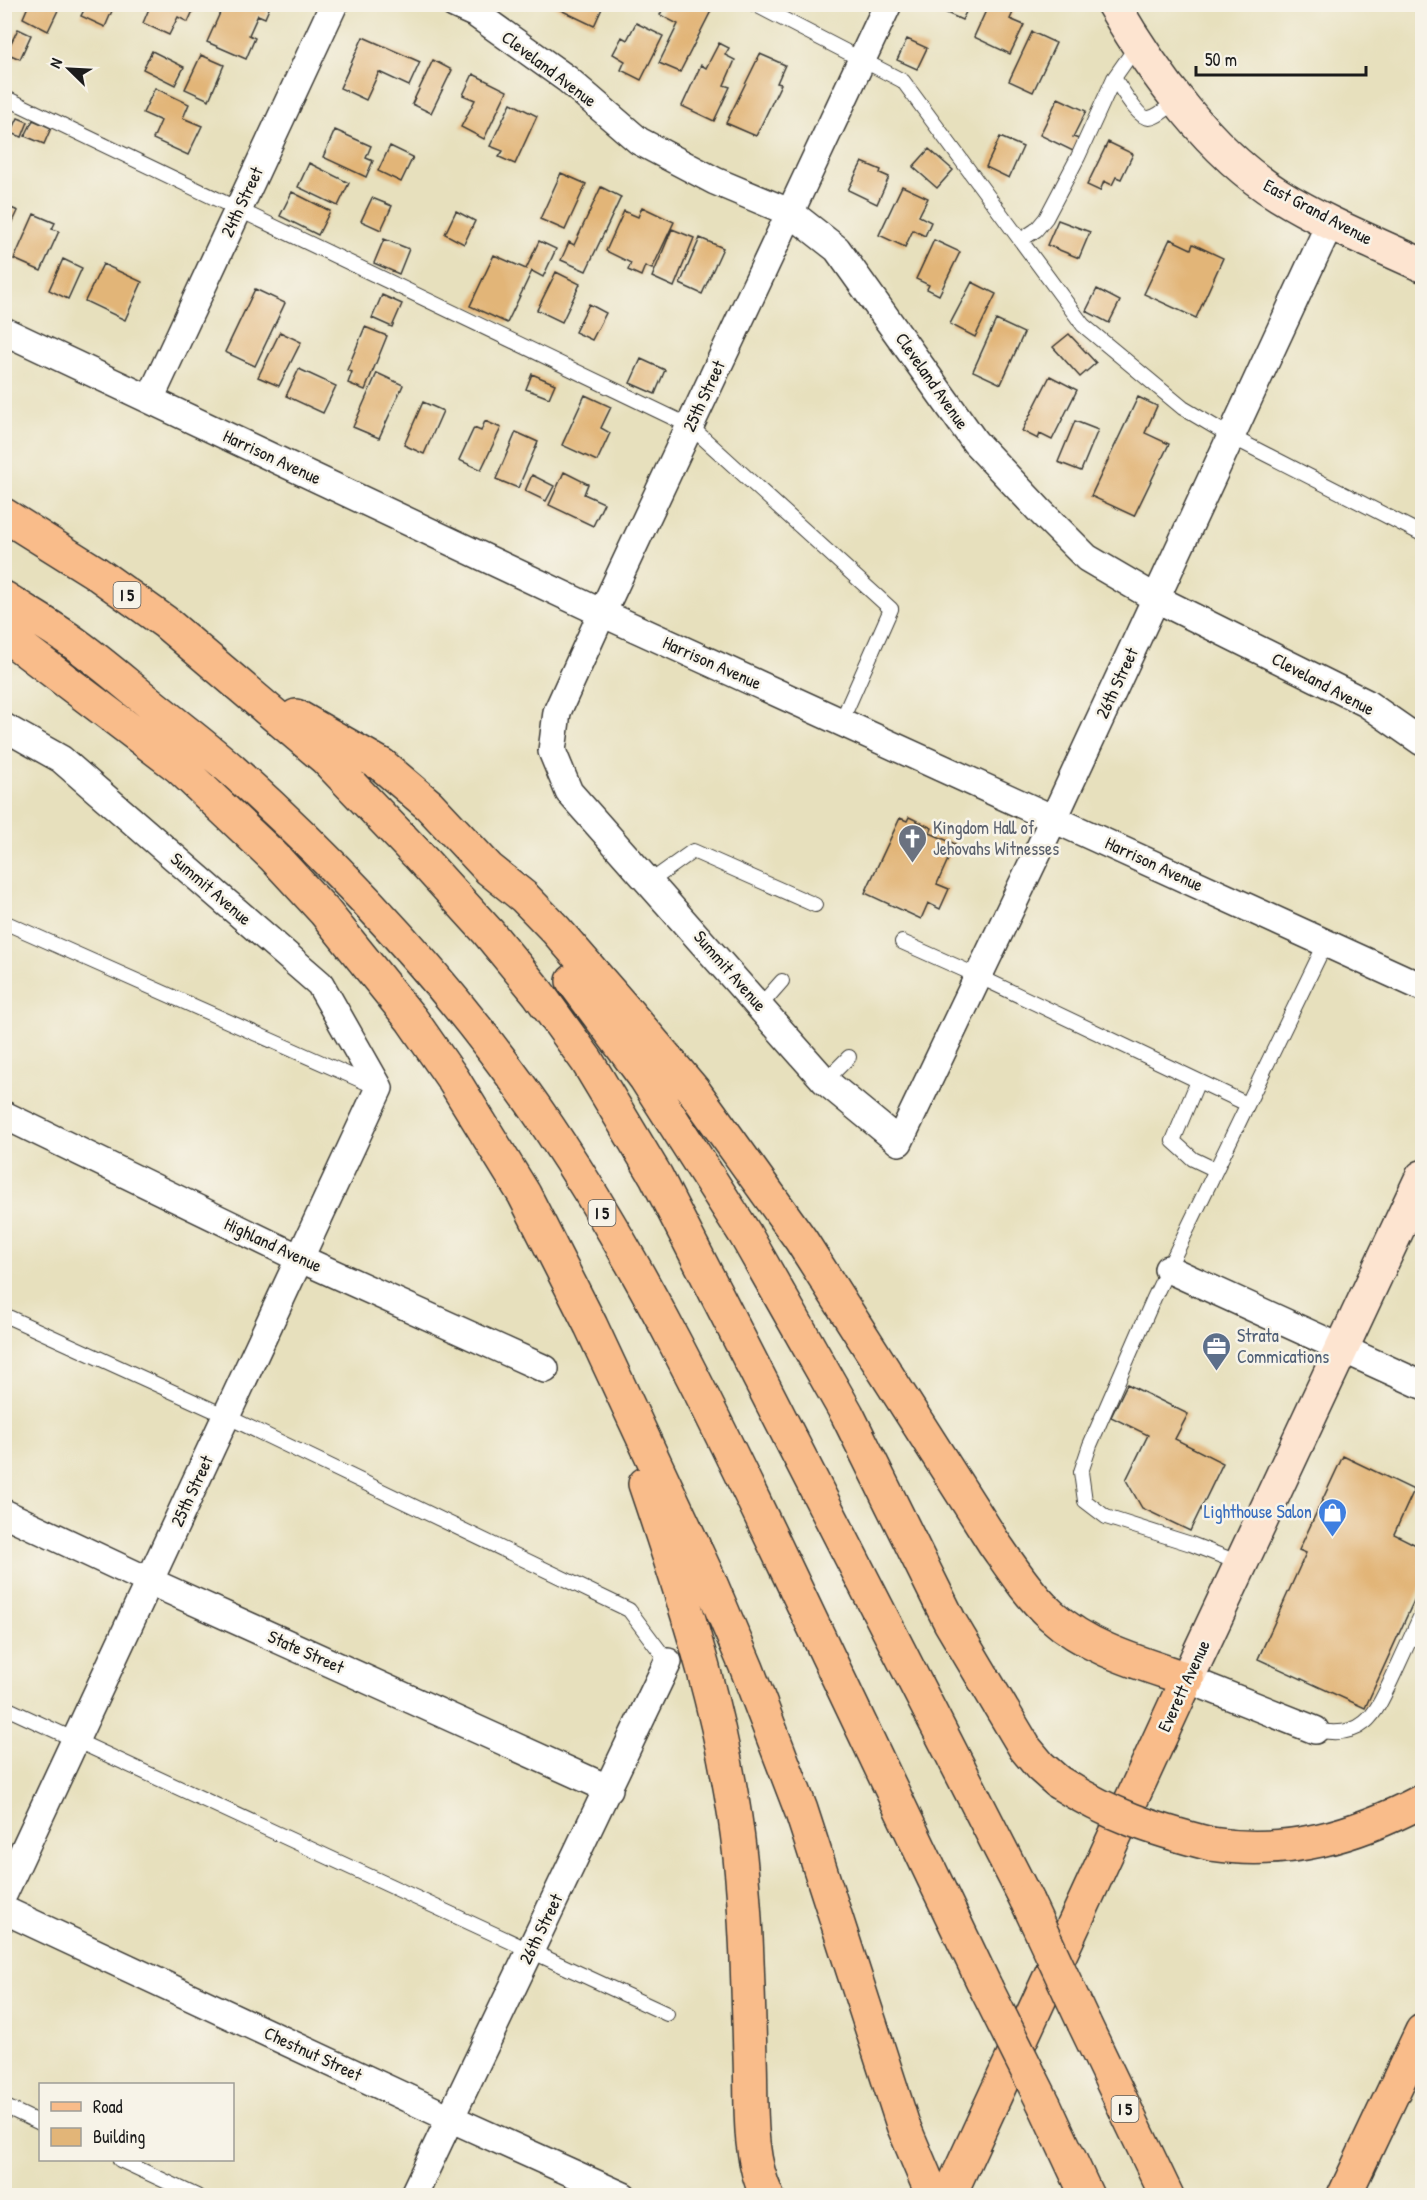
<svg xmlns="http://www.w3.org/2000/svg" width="1427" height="2200" viewBox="0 0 1427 2200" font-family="'Patrick Hand',sans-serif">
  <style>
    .building { fill: #e2b578 }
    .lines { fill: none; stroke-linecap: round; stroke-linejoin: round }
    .lane-casing { stroke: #3a3934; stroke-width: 16 }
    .street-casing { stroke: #3a3934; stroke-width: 30 }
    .secondary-casing { stroke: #3a3934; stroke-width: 36 }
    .primary-casing { stroke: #3a3934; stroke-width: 36 }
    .highway-casing { stroke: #3a3934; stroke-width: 36 }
    .lane { stroke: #fff; stroke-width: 14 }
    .street { stroke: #fff; stroke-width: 27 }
    .secondary { stroke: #fde4d0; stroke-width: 33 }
    .primary { stroke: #f9bc8a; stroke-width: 33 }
    .highway { stroke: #f9bc8a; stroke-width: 33 }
    .highway-bridge-casing { stroke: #3a3934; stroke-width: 36; stroke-linecap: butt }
    .highway-bridge { stroke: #f9bc8a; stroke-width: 33 }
    .labels { text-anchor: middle; stroke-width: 5; stroke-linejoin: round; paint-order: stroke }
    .shield { fill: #f7f3e8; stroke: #5e5c59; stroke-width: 1.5 }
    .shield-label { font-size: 16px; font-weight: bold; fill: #1c1c1c }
    .street-label { font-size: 18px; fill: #1c1c1c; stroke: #f7f3e8 }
    .worship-label { font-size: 18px; fill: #5b616d; stroke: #f7f3e8; text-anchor: start }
    .service-label { font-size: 18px; fill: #4e5e75; stroke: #f7f3e8; text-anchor: start }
    .shop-label { font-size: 18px; fill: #366cbe; stroke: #f7f3e8; text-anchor: end }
  </style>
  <rect width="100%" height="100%" fill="#f7f3e8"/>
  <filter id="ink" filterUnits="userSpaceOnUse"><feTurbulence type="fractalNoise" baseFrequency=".0167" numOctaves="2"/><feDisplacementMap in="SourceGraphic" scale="12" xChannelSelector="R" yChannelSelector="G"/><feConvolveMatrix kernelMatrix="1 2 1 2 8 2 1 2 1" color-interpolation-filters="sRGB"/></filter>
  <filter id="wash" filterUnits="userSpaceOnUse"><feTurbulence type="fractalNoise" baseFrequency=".008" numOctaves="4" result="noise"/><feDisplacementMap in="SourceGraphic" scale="24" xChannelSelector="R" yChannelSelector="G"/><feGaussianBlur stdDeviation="1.35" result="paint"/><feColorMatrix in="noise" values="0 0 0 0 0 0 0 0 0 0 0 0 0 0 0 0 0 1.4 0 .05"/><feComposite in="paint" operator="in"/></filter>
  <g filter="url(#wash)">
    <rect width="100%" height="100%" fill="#e7e0bd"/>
    <g id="blocks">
      <path class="building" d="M29,4H61L48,31L23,18Z
        M87,4H115L105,27L81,16Z
        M151,4H196L188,22L178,17L169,35L143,23Z
        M224,4H271L265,18L258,15L249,35L255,38L246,59L207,42Z
        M548,4H604L594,26Z
        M665,4H703L712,9L680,72L659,63L678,24L660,15Z
        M927,4H970L962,20Z
        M989,4H1009L1015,8L1010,19L1024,25L1010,54L974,37Z
        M636,23L663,36L641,80L621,70L625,61L613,54L622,37L627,40Z
        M18,29L31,35L20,59L6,53Z
        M1032,32L1056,43L1033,92L1009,81Z
        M363,37L420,62L409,86L379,72L366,100L340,88Z
        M907,39L927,48L917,69L897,60Z
        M719,43L729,48L725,55L735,60L724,85L730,87L714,121L682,106L701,65L706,68Z
        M152,51L184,67L175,85L143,69Z
        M760,54L785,65L777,83L781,84L756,136L726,123Z
        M201,55L224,65L209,100L185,89Z
        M433,60L452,70L431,113L412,104Z
        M473,74L507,91L484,139L461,127L475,100L463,95Z
        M155,88L189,104L183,118L202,126L188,155L153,139L161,121L143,113Z
        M1058,98L1086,111L1073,137L1079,139L1073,151L1040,135Z
        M511,103L537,116L515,164L499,157L503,151L490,146Z
        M18,118L28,122L22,137L11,133Z
        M33,120L51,128L44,144L25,136Z
        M335,130L371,146L366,158L373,161L366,177L323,157Z
        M1000,137L1023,147L1009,178L986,167Z
        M1108,142L1133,154L1121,179L1116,177L1112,185L1104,181L1100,191L1087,185Z
        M390,146L413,157L401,182L378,171Z
        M929,149L953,170L937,188L913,167Z
        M862,162L881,170L880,173L889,177L877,204L848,190Z
        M309,163L349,183L338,206L298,187Z
        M561,173L586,184L565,230L540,219Z
        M902,186L928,198L919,216L931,222L925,236L913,230L905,247L879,235Z
        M601,187L621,197L586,271L561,260L569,242L574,245Z
        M292,192L330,211L318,235L280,216Z
        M372,198L392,206L381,230L361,221Z
        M4,205L18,211L4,241Z
        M642,207L674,222L652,269L645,266L641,276L628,270L631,263L606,251L624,211L638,217Z
        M456,211L475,221L464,244L445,234Z
        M34,214L55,223L52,229L59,231L41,271L14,259Z
        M1058,220L1090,232L1079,258L1047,245Z
        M672,229L694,238L674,287L652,277Z
        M700,238L723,248L702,294L680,284Z
        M384,239L409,249L399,274L374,263Z
        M1170,239L1191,249L1193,244L1223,258L1196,318L1144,294Z
        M934,240L960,252L939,295L927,289L929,285L916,279Z
        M539,241L556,249L543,277L532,271L507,323L470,306L494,255L526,269Z
        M63,259L82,268L68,299L49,290Z
        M103,264L142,282L125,320L85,301Z
        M556,272L580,284L562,322L537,310Z
        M972,282L996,294L975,337L950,324Z
        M255,289L285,303L255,366L225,352Z
        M1097,289L1120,301L1109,323L1086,311Z
        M382,295L402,304L392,327L372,318Z
        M589,304L606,313L592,340L575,332Z
        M996,320L1024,333L1001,384L973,371Z
        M365,327L387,336L365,390L348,383L352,372L347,370Z
        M280,332L301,342L279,386L258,377Z
        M1069,334L1096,363L1080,377L1053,347Z
        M641,359L665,370L655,394L630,383Z
        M299,369L336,386L323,413L286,396Z
        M377,373L403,385L379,438L353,427Z
        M532,374L555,384L549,398L526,389Z
        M1050,376L1077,390L1052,440L1040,434L1038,439L1022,431Z
        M585,395L611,407L601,428L610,433L597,461L562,445Z
        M1138,397L1157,406L1145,433L1169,444L1134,516L1091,496Z
        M423,402L443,411L424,454L404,445Z
        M485,421L501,428L481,470L459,460L474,428L481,431Z
        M1075,421L1098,430L1081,471L1058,462Z
        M516,432L538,442L518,488L496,479Z
        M564,472L588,484L584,494L604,503L593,526L549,505Z
        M532,475L554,486L546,501L525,491Z
        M909,817L932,828L930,833L955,844L937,884L949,889L940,909L928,903L921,919L865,893L900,818L907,821Z
        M1127,1384L1188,1414L1175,1439L1223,1463L1190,1531L1142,1508L1126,1480L1148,1435L1111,1417Z
        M1343,1456L1414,1490L1394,1534L1422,1548V1583L1365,1708L1258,1659L1306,1553L1299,1550Z"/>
    </g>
  </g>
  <g filter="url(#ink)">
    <use href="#blocks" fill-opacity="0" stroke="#3a3934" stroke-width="1.5"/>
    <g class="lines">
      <defs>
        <path id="lane" d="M754,4L903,81L1083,325L1183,408L1232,437L1422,534
          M1114,78C1120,86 1138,119 1149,118C1159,117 1170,105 1178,99
          M4,97L690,426L891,609L841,722
          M1021,240L1036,230L1046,218L1078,157L1114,78L1138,44
          M651,881L693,851L815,905
          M4,922L374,1086
          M902,942L978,976L1247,1104
          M760,1006L782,981
          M825,1081L849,1057
          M1198,1081L1173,1141L1193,1159L1216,1170
          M4,1315L226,1416L629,1610L668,1662
          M1242,1564L1191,1544L1106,1517L1085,1501L1081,1472L1090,1445L1154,1298L1326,942
          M4,1707L667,2014
          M1315,1730C1367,1741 1376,1712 1395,1672C1404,1652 1413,1633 1422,1613
          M4,2106L40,2123
          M120,2160L197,2196"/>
        <path id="street" d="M454,4L476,14L567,79L639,141L715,181L791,213L837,249L975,442L1039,510L1087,558L1157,599L1366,703L1422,742
          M888,4L602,613L557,712L552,751L569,792L825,1081L899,1142L1054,818L1330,223
          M4,331L602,613L1422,987
          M150,399L334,4
          M4,727L61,759L320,984L379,1088L4,1893
          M4,1115L299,1258L545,1369
          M1168,1269L1422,1385
          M4,1513L149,1581L609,1789
          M1187,1679L1315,1730
          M4,1910L450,2118L623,2196
          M413,2196L668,1662"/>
        <path id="secondary" d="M1113,4C1153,73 1211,153 1279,195C1324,223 1375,243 1422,265
          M1187,1679L1422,1177"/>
        <path id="primary" d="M949,2196L1187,1679"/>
        <path id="highway" d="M4,515L95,572L165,622L326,759L417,854L488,932L538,993L587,1061L656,1176L1027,1901
          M4,598C29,614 54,628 77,645C103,664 127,685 152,705C179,727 207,748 233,771C352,878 460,996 549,1128C641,1265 713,1415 784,1564C851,1705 919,1846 986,1988
          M4,634L179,767L274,857L324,911L412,1020L453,1079L524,1194L591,1326L708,1577L747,1669L801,1810L903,2125L933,2196
          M296,716L382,765L429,805L489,869L524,897L556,930L628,1013L694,1091L801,1240L994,1543C1011,1567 1029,1595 1051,1615C1088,1649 1140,1663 1187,1679
          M573,981L646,1079L745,1234L847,1414L950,1622L1025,1748L1040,1766L1058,1782
          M645,1484C687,1608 726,1726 740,1857C747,1923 748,1990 750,2057C752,2102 747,2154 767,2196
          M1211,1844C1287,1856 1355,1836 1422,1801
          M1084,2023L1167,2196
          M1045,2106L1087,2196
          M1344,2196L1422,2031"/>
      </defs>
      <use href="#lane" class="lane-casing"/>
      <use href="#street" class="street-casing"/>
      <use href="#secondary" class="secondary-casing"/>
      <use href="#primary" class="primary-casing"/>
      <use href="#highway" class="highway-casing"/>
      <use href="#lane" class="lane"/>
      <use href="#street" class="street"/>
      <use href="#secondary" class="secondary"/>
      <use href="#primary" class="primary"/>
      <use href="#highway" class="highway"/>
      <defs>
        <path id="highway-bridge" d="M1058,1782C1110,1815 1152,1829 1211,1844
          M1027,1901L1084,2023
          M986,1988L1045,2106"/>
      </defs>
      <use href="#highway-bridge" class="highway-bridge-casing"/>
      <use href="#highway-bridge" class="highway-bridge"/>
    </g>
  </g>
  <defs>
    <symbol id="church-pin" viewBox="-11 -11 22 30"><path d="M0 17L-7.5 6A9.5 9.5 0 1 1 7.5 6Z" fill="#6b7280" stroke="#f7f3e8"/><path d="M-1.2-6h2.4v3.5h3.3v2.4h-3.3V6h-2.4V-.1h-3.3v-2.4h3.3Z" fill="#fff"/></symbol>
    <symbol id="office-pin" viewBox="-11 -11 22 30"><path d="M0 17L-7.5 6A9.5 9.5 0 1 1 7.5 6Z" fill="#5c6f8a" stroke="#f7f3e8"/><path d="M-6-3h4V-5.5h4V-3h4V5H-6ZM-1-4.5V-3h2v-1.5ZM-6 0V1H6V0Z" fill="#fff"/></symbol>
    <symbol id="shop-pin" viewBox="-11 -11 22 30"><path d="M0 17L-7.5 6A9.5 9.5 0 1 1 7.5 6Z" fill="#3f7fe0" stroke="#f7f3e8"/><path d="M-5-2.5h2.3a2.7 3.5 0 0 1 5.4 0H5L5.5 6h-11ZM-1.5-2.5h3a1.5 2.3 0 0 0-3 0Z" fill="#fff"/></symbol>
  </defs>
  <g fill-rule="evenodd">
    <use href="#church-pin" x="896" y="822" width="33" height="45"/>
    <use href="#office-pin" x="1200" y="1330" width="33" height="45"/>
    <use href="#shop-pin" x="1316" y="1496" width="33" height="45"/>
  </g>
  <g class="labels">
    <g class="shield">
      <rect x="113.5" y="582" width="27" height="26" rx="4.5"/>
      <rect x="588.5" y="1200" width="27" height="26" rx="4.5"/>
      <rect x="1111.5" y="2096" width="27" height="26" rx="4.5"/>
    </g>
    <g class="shield-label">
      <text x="127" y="601">I 5</text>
      <text x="602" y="1219">I 5</text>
      <text x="1125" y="2115">I 5</text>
    </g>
    <g class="street-label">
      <text transform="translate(549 69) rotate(37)" y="6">Cleveland Avenue</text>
      <text transform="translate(242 202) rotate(-65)" y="6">24th Street</text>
      <text transform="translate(1318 212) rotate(28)" y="6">East Grand Avenue</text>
      <text transform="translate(932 381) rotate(55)" y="6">Cleveland Avenue</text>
      <text transform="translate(704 396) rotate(-65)" y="6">25th Street</text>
      <text transform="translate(272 457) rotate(25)" y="6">Harrison Avenue</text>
      <text transform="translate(712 663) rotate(24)" y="6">Harrison Avenue</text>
      <text transform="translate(1117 683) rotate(-65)" y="6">26th Street</text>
      <text transform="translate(1323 684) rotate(28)" y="6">Cleveland Avenue</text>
      <text transform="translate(1154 864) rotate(25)" y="6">Harrison Avenue</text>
      <text transform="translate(211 889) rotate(41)" y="6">Summit Avenue</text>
      <text transform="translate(730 971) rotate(49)" y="6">Summit Avenue</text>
      <text transform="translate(273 1245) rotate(25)" y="6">Highland Avenue</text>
      <text transform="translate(192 1491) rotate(-65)" y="6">25th Street</text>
      <text transform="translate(306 1652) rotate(24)" y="6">State Street</text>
      <text transform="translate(1184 1686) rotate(-65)" y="6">Everett Avenue</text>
      <text transform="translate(541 1929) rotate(-64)" y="6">26th Street</text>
      <text transform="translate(313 2054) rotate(25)" y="6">Chestnut Street</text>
    </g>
    <g class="worship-label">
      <text x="933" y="834">Kingdom Hall of<tspan x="933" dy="21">Jehovahs Witnesses</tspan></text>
    </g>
    <g class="service-label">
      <text x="1237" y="1342">Strata<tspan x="1237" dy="21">Commications</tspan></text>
    </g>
    <g class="shop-label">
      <text x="1312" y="1518">Lighthouse Salon</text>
    </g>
  </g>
  <rect width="1427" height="2200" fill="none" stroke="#f7f3e8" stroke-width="24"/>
  <rect x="39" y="2083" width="195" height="78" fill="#f7f3e8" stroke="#9f9d96" stroke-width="1.5"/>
  <rect x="51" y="2102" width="30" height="9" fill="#f9bc8a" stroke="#9f9d96" stroke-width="1.5"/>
  <text x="93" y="2113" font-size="18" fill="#1c1c1c">Road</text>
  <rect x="51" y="2128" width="30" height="18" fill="#e2b578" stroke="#9f9d96" stroke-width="1.5"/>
  <text x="93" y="2143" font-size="18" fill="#1c1c1c">Building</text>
  <g transform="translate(69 69) rotate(294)" stroke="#f7f3e8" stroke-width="4.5" paint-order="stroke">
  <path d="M0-4.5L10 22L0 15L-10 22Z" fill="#1c1c1c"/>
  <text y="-9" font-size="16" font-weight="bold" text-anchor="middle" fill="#1c1c1c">N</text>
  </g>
  <path d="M1196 66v9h170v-9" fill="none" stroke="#1c1c1c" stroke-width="3"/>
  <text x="1205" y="66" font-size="18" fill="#1c1c1c" stroke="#f7f3e8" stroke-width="4.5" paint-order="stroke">50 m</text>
</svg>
